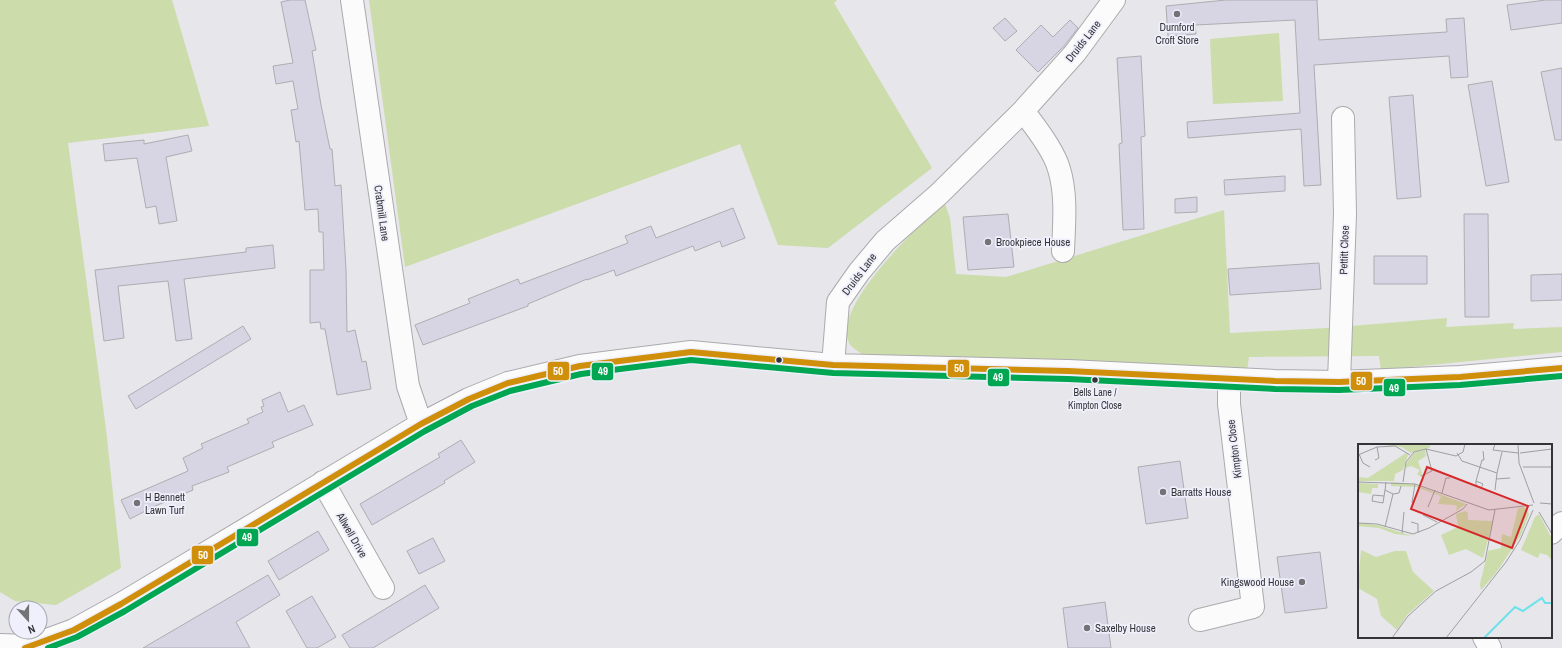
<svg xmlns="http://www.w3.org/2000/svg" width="1562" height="648" viewBox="0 0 1562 648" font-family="'Archivo Narrow',sans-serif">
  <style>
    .green { fill: #ccdcab }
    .building { fill: #d7d4e4; stroke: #adadb1 }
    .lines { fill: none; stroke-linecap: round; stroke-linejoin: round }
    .minor-casing { stroke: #ababae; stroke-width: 24 }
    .minor { stroke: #fbfbfc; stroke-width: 22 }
    .bus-1-casing { stroke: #f0f0fc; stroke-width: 9 }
    .bus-2-casing { stroke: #f0f0fc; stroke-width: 9 }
    .bus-1 { stroke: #d08f0b; stroke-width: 6 }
    .bus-2 { stroke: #00a651; stroke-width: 6 }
    .poi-dot { fill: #727277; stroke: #f0f0fc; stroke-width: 1.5 }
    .bus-dot { fill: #343438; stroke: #f0f0fc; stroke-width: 1.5 }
    .labels { text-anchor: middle; stroke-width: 3.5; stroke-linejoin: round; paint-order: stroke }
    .bus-label { font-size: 10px; fill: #343438; stroke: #f0f0fc }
    .poi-label { font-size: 11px; fill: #343438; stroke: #f0f0fc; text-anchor: start }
    .street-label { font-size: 11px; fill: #343438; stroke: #f0f0fc }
    .inset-river { fill: none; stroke: #6ee2ea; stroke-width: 2 }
    .inset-road { fill: none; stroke: #9f9fa3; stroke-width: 1 }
    .view { fill: #d62828; fill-opacity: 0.15; stroke: #d62828; stroke-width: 2 }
    .inset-edge { fill: none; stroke: #343438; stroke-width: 2 }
    .line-badge { stroke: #f0f0fc; stroke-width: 1.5 }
    .badge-label { font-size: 11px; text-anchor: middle; font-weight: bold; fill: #fff }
  </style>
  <rect width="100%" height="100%" fill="#e6e6eb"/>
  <path class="green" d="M0,0H172L209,126L68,143L106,429L121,568L56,605L15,601L0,592Z
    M369,0H837L834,3L932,168L828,248L778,245L740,144L405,267Z
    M1279,33L1283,101L1213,104L1210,39Z
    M944,201L950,218L956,274L1006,277L1224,210L1230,333L1327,328L1447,318L1446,327L1514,323L1513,329L1562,327V352L1381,370L1379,356L1249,357L1247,371L863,355C860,352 854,349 851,346C825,311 921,225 944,201Z"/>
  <path class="building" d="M290,0H305L316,50L312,51L321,105L330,149H332L335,186L341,185L346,270L347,332L355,330L362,362L366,361L371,389L337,395L325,329H321L320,322L310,323V270H324L323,232H319L318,209L305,210L299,141L296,142L291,110L298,109L293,81L276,84L273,66L293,63L281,2Z
    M1226,0H1317L1319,40L1447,32L1446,19L1464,18L1468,77L1451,78L1449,56L1314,65L1321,185L1304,186L1301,129L1188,138L1187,122L1300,113L1295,20L1195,25L1196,34L1168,36L1166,6Z
    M1546,0H1562V23L1511,30L1507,5Z
    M1005,18L1017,31L1005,41L993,28Z
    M1070,20L1078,28L1064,46L1038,72L1016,50L1041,25L1053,37Z
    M1141,56L1145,136L1141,137L1144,229L1123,230L1119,144L1122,143L1117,58Z
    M1562,68V140H1555L1541,72Z
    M1492,81L1509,182L1486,186L1468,85Z
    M1413,95L1421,197L1397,199L1389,97Z
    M188,135L192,151L166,157L177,221L159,224L156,206L146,208L137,158L105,161L103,144L144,140V144Z
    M1285,176V191L1225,195L1224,180Z
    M1197,197V212L1175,213V199Z
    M733,208L745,238L722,247L720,241L695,251L693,246L616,276L614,270L587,280V279L528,304V306L423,345L415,325L470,303L468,299L518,279L520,284L628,243L625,236L651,226L656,238Z
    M1008,214L1014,267L968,270L963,217Z
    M1464,214H1488L1489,317H1465Z
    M273,245L275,268L184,279L192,339L176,341L168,281L118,286L124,338L104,341L95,270L246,252V248Z
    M1374,256H1427V284H1374Z
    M1319,263L1321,289L1230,295L1228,269Z
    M1562,274V300L1531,301V275Z
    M243,326L251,339L136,409L128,396Z
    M280,392L288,412L304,405L313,425L272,442L274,447L227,467L229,472L192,486L193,490L153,507L130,519L121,500L188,471L183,458L203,448L201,444L249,423L247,419L263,412L261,407L264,406L262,400Z
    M461,440L475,462L444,481L445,483L372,525L360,504L440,457L438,454Z
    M1180,461L1188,518L1146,524L1138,467Z
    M318,531L329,550L279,580L268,561Z
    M433,538L445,561L419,574L407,551Z
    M1320,552L1327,608L1285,613L1277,557Z
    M268,575L280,595L236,622L250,648H143Z
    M425,585L439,608L373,648H350L342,635Z
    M312,596L336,637L317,648H307L286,611Z
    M1105,602L1111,648H1068L1063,608Z"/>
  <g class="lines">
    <defs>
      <path id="minor" d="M352,0L408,386L421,424
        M1023,111C1035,126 1054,151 1059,169C1067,195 1064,224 1063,251
        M833,365L838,302L859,272L885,241L939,194L1023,111L1075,53L1114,0
        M1339,382L1345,214L1343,118
        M323,482L383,588
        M1551,533L1562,523
        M1200,620L1253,607L1229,404V380
        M1484,637L1490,648
        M0,645L28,646
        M25,648L74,630L121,604L421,424L469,399L508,383L580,366L691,352L833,365L1068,371L1275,381L1339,382L1460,377L1562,368"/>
    </defs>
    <use href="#minor" class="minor-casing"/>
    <use href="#minor" class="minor"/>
    <defs>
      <path id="bus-1" d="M25,648L74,630L121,604L421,424L469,399L508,383L580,366L691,352L833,365L1068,371L1275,381L1339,382L1460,377L1562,368"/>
      <path id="bus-2" d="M48,648L77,637L125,611L425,431L472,406L510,391L581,374L691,360L833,373L1068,379L1275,389L1339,390L1460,385L1562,376"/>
    </defs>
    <use href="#bus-1" class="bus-1-casing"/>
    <use href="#bus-2" class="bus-2-casing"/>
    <use href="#bus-1" class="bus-1"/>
    <use href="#bus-2" class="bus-2"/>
  </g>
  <g class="poi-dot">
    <circle cx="1177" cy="14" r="4"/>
    <circle cx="988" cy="242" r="4"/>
    <circle cx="1163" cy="492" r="4"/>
    <circle cx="137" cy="503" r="4"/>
    <circle cx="1302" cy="582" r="4"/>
    <circle cx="1087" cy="628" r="4"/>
  </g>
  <g class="bus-dot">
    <circle cx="779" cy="360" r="3.5"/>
    <circle cx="1095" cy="380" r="3.5"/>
  </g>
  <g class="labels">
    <g class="bus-label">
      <text x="1095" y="396">Bells Lane /<tspan x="1095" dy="13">Kimpton Close</tspan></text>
    </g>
    <g class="poi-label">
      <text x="1177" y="31" text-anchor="middle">Durnford<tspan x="1177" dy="13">Croft Store</tspan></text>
      <text x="996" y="246">Brookpiece House</text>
      <text x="1171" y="496">Barratts House</text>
      <text x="145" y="501">H Bennett<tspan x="145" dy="13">Lawn Turf</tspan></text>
      <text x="1294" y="586" text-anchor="end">Kingswood House</text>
      <text x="1095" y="632">Saxelby House</text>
    </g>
    <g class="street-label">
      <text transform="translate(1083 41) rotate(-52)" y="4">Druids Lane</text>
      <text transform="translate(382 213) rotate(82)" y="4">Crabmill Lane</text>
      <text transform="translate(1344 250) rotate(-88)" y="4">Pettitt Close</text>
      <text transform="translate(859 274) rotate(-53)" y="4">Druids Lane</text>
      <text transform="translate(1234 449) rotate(-97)" y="4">Kimpton Close</text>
      <text transform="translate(352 535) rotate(60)" y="4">Allwell Drive</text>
    </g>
  </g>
  <g transform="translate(1358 444)">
    <rect width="194" height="194" fill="#e6e6eb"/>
    <path d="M73,0L71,4L53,9L44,3L26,1ZM67,6L68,12L60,17L64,29L63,33L59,30L62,26L53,22L48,24V20L56,9ZM48,9L50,11L45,26L37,30L36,37H0V33L10,34ZM33,38L55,40L108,60L98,67L99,62L96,61L80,60L83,52L58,43L33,42ZM0,39L20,40V44H14L13,50L0,48ZM166,63L171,70L163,91L138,129L123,146L122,140L130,107L143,104L144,90L153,93L160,64ZM107,67L110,69V76L135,77L125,114L108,105L91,111L83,91L100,83L98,70ZM181,70L194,95V116L189,111L182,109L180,114L163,106L177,73ZM0,79L19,81L54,92L37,90L21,84L0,82ZM3,106L18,113L37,107H48L55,128L76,147L49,171L39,186L23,172L19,155L0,144Z" fill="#ccdcab"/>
    <path class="inset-river" d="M126,194L157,163L165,167L184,154L187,159H194"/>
    <path class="inset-road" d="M137,0L135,6L160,9M160,0L161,19L176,59M99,9L104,17L139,29L144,8M162,9L194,5M1,10L5,19L12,23M0,11L19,3L37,2L52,11M17,16L21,14L19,3M165,23H194M63,32L74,27L68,5M138,35L152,34M118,37L125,40L123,44L118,41V37L124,16H126L125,7M0,38L57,40L131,66L175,61M45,38L48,18L56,8L68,5L98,12L105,8L107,0M137,46L139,29M84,49L88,34H92M35,50L41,49L43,42M26,52L15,51L14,57L25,59L27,46M54,59L57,40M182,59L194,60M70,63L77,46M181,68L194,90M65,71L79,78M53,78L60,80V89M0,79L19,80L55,90L71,84L105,65L109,60M27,83L35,50L27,46L28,38M44,89L46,68M34,194L50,172L78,147L113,128L127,117L137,66M88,194L148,118L162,96L175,66"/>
    <path class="view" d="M69,23L170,62L154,104L53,65Z"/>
    <rect width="194" height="194" class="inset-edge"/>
  </g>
  <g class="line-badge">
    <rect x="947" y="359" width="23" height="19" rx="4" fill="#d08f0b"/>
    <rect x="547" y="361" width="23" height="20" rx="4" fill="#d08f0b"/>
    <rect x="591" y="362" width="23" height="19" rx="4" fill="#00a651"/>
    <rect x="987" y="368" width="23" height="19" rx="4" fill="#00a651"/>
    <rect x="1350" y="371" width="23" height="20" rx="4" fill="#d08f0b"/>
    <rect x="1383" y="378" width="23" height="19" rx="4" fill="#00a651"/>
    <rect x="236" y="528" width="23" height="19" rx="4" fill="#00a651"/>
    <rect x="191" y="545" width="23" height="20" rx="4" fill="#d08f0b"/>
  </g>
  <g class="badge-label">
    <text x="959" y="372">50</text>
    <text x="558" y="375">50</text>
    <text x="603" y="375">49</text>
    <text x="998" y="381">49</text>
    <text x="1361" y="385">50</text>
    <text x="1394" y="392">49</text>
    <text x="247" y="541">49</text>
    <text x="203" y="559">50</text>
  </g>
  <g transform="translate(28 620) rotate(159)"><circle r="19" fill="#f0f0fc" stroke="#a5a5ae"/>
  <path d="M0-3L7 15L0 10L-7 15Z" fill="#727277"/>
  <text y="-6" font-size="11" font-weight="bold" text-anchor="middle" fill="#343438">N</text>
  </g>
</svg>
